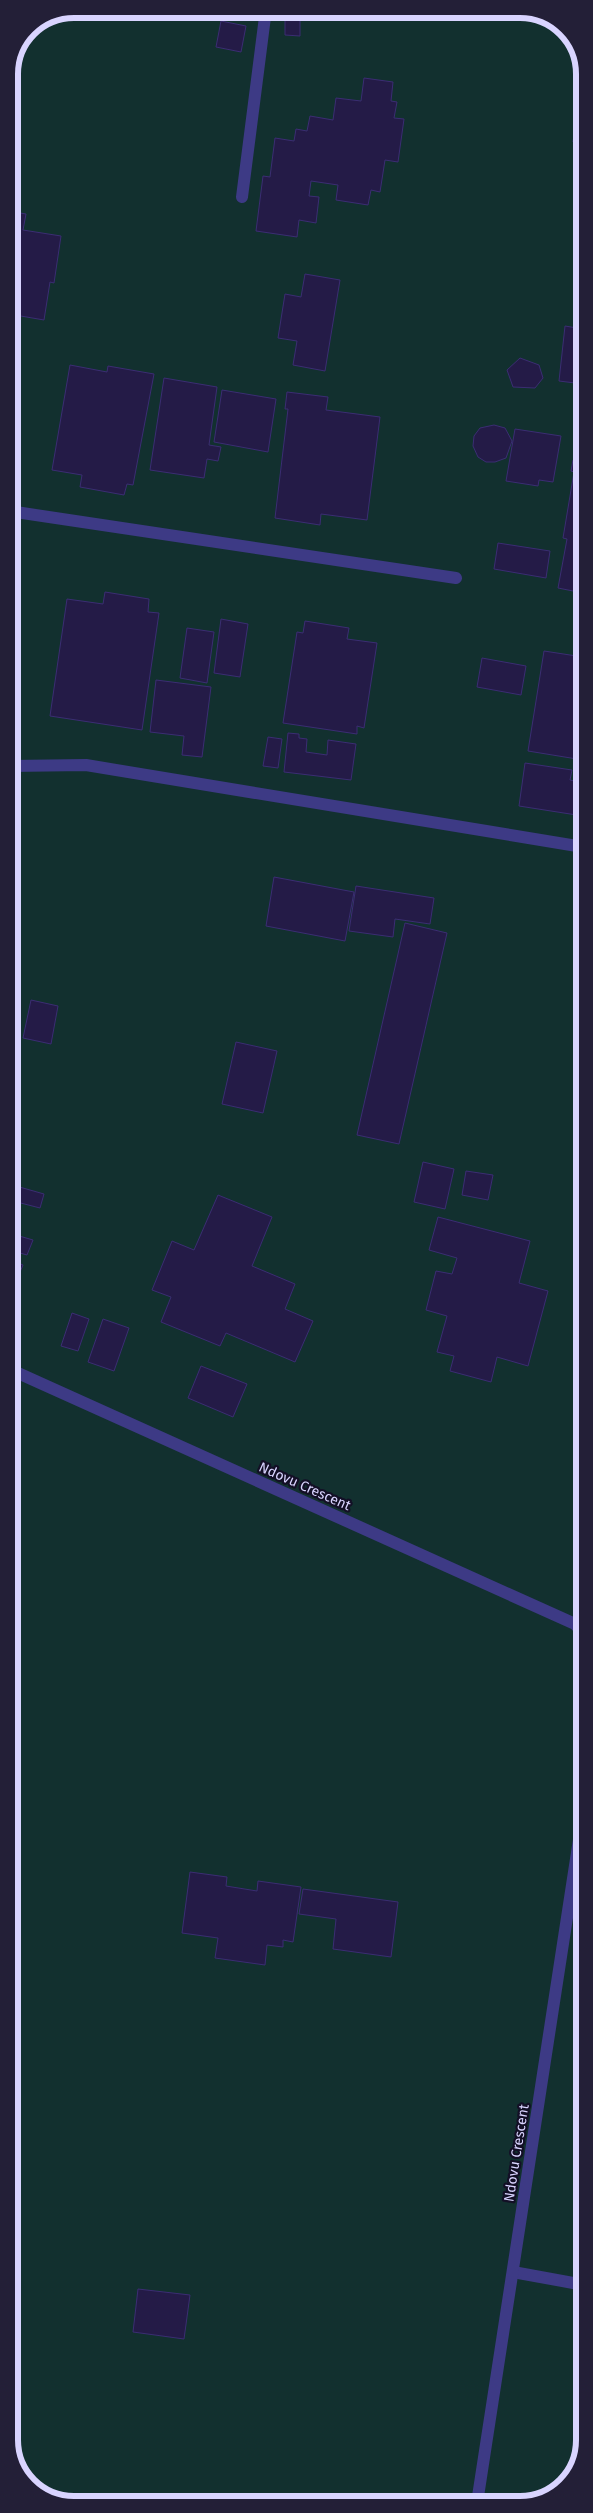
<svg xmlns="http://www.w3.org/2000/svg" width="593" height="2513" viewBox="0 0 593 2513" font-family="'Fira Sans',sans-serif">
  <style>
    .green { fill: #12302f }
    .building { fill: #241b47; stroke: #3b2d73 }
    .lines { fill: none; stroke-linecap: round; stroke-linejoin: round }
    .lane { stroke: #3d3a85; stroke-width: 12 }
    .street { stroke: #3d3a85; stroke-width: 12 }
    .labels { text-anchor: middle; stroke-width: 4.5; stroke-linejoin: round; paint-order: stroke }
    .street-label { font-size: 14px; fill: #d9d4ff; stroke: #130f26 }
    .rim { fill: none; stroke: #d9d4ff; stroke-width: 6 }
  </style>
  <rect width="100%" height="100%" fill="#130f26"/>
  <path class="green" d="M73,9H528L562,25L583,61L584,2440L568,2482L532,2503L69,2504L31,2488L10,2452L9,73L28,27Z"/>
  <path class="building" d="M285,9L300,10V36L285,35Z
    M221,21L246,26L241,52L216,47Z
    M364,78L393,82L391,101L397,102L394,118L404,119L398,162L385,160L380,192L371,190L368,205L336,200L338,185L311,181L309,196L319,197L316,223L299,220L297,237L256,231L263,176L270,177L275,138L294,141L296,129L307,131L310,116L333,120L336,98L361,101Z
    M579,99L583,100V144L573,142Z
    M9,211L26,214L23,230L61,236L54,283L50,282L44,320L15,315L17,300L9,299Z
    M305,274L340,280L325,371L293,365L297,341L278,338L285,294L301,297Z
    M565,326L583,329V384L559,381Z
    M520,358L539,365L543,378L535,388L513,387L507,370Z
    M70,365L107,372L108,366L154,374L133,485L127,484L124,495L80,487L82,475L52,470Z
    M164,378L217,387L209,445L221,447L218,461L207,459L204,478L150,470Z
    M222,390L276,399L268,452L214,442Z
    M287,392L328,397L326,410L380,417L367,520L321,514L320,525L275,518L288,409H285Z
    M494,425L505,428L512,441L506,458L495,462H486L478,457L473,446L474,436L480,428Z
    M515,429L561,436L553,482L539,480L538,486L506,481Z
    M579,455L583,456V593L558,588L567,539L563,538L574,472L571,471L573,460H578Z
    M498,543L550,551L546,578L494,569Z
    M105,592L149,599L148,612L159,613L142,730L50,716L67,599L103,604Z
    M221,619L248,624L240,677L214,673Z
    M305,621L349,628L347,639L377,643L364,728L357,726V734L283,723L297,632L303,633Z
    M187,628L214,632L207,683L180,678Z
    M544,651L583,657V760L528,751Z
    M482,658L526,666L521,695L477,687Z
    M156,680L211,687L202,757L182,755L184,736L150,732Z
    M288,733L299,734V738L307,739L306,752L327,755L328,740L356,744L351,780L284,772Z
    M268,737L282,739L278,768L263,766Z
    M525,763L572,770L570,780L579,782L577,791L583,792V816L519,806Z
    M274,877L354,892L345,941L266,926Z
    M356,886L434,898L430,924L395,919L393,937L349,931Z
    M405,923L447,933L399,1144L357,1135Z
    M31,1000L58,1006L51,1044L23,1038Z
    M236,1042L277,1051L263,1113L222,1104Z
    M423,1162L454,1169L445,1209L414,1202Z
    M466,1171L493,1175L488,1200L462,1195Z
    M9,1184L44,1194L40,1208L9,1200Z
    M218,1195L272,1217L252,1266L295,1284L285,1309L313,1321L295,1362L226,1333L220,1346L161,1322L171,1297L152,1290L172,1241L194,1250Z
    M438,1217L530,1241L519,1283L548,1291L528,1366L497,1357L491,1382L450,1371L454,1356L437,1352L447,1316L426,1310L436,1271L452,1274L457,1258L429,1250Z
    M9,1233L33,1240L27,1255L9,1250Z
    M9,1259L23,1265L17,1279L9,1275Z
    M9,1280L18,1283L13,1300L9,1299Z
    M72,1313L89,1319L78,1351L61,1346Z
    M103,1319L129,1328L114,1371L88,1362Z
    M201,1366L247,1384L233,1417L188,1398Z
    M190,1872L227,1877L226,1886L257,1891L258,1881L301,1887L293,1942L283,1940V1947L267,1945L265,1965L215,1958L218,1938L182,1933Z
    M303,1889L398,1902L391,1957L333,1949L336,1919L299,1914Z
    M138,2289L190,2295L184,2339L133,2332Z"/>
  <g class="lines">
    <path class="lane" d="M513,2272L584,2285"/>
    <path class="street" d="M242,197L266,9
      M9,511L456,578
      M9,766L86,765L583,847
      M9,1369L575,1624L584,1635
      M477,2503L584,1807"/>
  </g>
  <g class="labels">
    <g class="street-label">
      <text transform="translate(305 1486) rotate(24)" y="5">Ndovu Crescent</text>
      <text transform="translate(516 2153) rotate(-81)" y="5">Ndovu Crescent</text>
    </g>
  </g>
  <path d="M0 0H593V2513H0ZM74 18H520A56 56 0 0 1 576 74V2440A56 56 0 0 1 520 2496H74A56 56 0 0 1 18 2440V74A56 56 0 0 1 74 18Z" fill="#231f37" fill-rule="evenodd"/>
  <path class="rim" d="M74 18H520A56 56 0 0 1 576 74V2440A56 56 0 0 1 520 2496H74A56 56 0 0 1 18 2440V74A56 56 0 0 1 74 18Z"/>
</svg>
